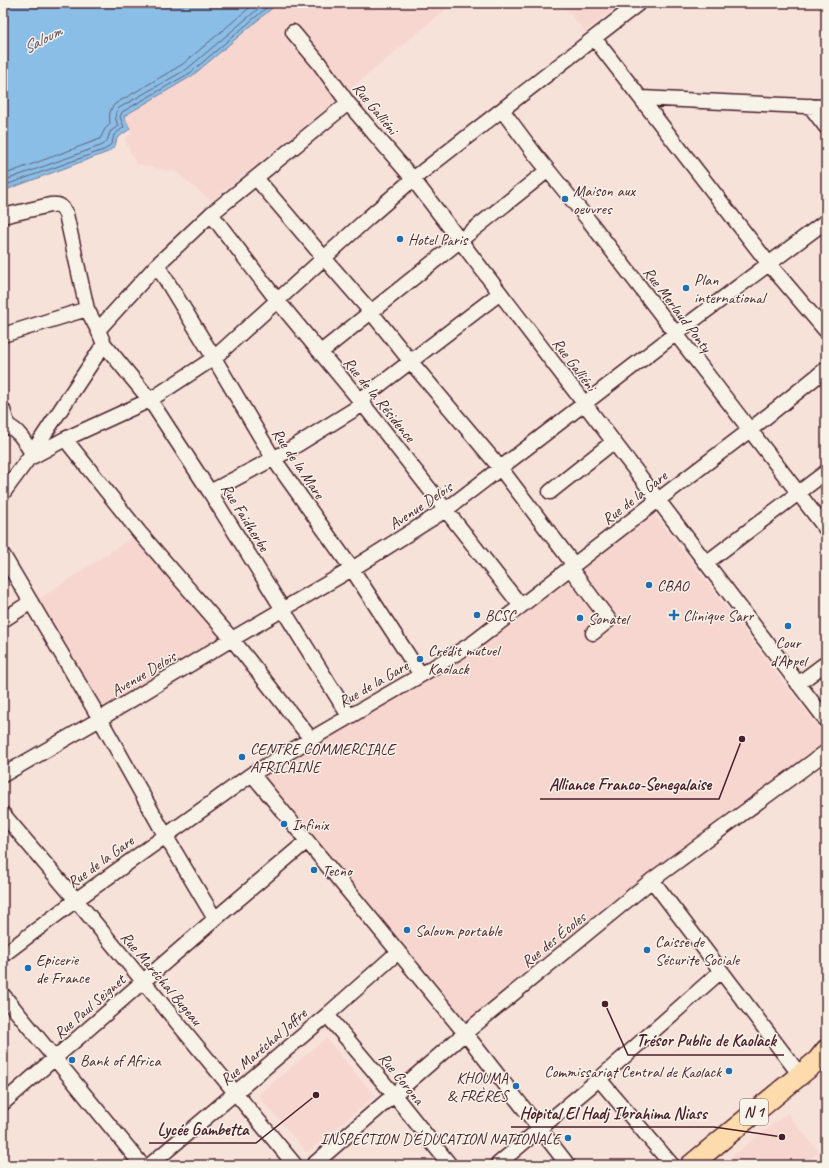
<svg xmlns="http://www.w3.org/2000/svg" width="829" height="1168" viewBox="0 0 829 1168" font-family="Caveat,sans-serif">
  <style>
    .built { fill: #f7d6d0 }
    .water { fill: #8abee7; stroke: #707e9c }
    .lines { fill: none; stroke-linecap: round; stroke-linejoin: round }
    .shore { stroke: #645f76; stroke-width: 1 }
    .minor-casing { stroke: #4a1f2b; stroke-width: 17 }
    .highway-casing { stroke: #4a1f2b; stroke-width: 23 }
    .minor { stroke: #f7f3e8; stroke-width: 14 }
    .highway { stroke: #fddbac; stroke-width: 20 }
    .poi-dot { fill: #1f6fb2; stroke: #f7f3e8; stroke-width: 1.5 }
    .labels { text-anchor: middle; stroke-width: 3; stroke-linejoin: round; paint-order: stroke }
    .shield { fill: #f7f3e8; stroke: #7e5f64; stroke-width: 1 }
    .shield-label { font-size: 15px; font-weight: bold; fill: #4a1f2b }
    .street-label { font-size: 16px; fill: #4a1f2b; stroke: #f7f3e8 }
    .poi-label { font-size: 16px; fill: #4a1f2b; stroke: #f7f3e8; text-anchor: start }
    .water-label { font-size: 17px; font-style: italic; fill: #5d4f63; stroke: #f7f3e8 }
    .leader { fill: none; stroke: #4a1f2b; stroke-width: 1.5 }
    .callout-dot { fill: #4a1f2b; stroke: #f7f3e8; stroke-width: 1.5 }
    .callout-label { font-size: 17px; text-anchor: middle; font-weight: bold; fill: #4a1f2b; stroke: #f7f3e8; stroke-width: 3; stroke-linejoin: round; paint-order: stroke }
  </style>
  <rect width="100%" height="100%" fill="#f7e2da"/>
  <filter id="ink" filterUnits="userSpaceOnUse"><feTurbulence type="fractalNoise" baseFrequency=".025" numOctaves="2"/><feDisplacementMap in="SourceGraphic" scale="8" xChannelSelector="R" yChannelSelector="G"/><feConvolveMatrix kernelMatrix="1 2 1 2 8 2 1 2 1" color-interpolation-filters="sRGB"/></filter>
  <g filter="url(#ink)">
    <path class="built" d="M278,3H441L446,9L352,88L211,201L176,172L136,164L124,138L132,134L124,116L192,76Z
      M562,3H623L585,32Z
      M654,513L826,737V745L643,883L469,1025L262,773L471,653Z
      M137,534L228,637L102,713L36,601Z
      M326,1038L375,1096L307,1153L258,1095Z
      M787,1113L819,1152L811,1158L816,1165H721Z"/>
    <path class="water" d="M3,3H278L192,76L124,116L130,129L117,138L115,146L108,152L3,191Z"/>
    <g class="lines">
      <path class="shore" d="M3,175L100,139L105,129L110,124C109,116 109,110 115,104L183,64L255,3
        M3,181L103,145L107,141L110,132L118,126C116,119 113,114 119,108L187,69L265,3
        M3,186L106,149L112,143L114,135L124,127L120,117L122,112L190,73L272,3"/>
      <defs>
        <path id="minor" d="M293,32L319,63L348,103L413,179L826,720
          M594,38L769,264L826,331
          M641,98L826,107
          M810,106L826,127
          M502,110L534,153L590,222L826,529
          M256,178L324,258L371,312L411,362L501,469L574,565
          M211,214L277,300L363,404L521,606
          M3,216L50,205C60,204 61,205 66,214L87,309L98,330
          M157,265L214,358L273,458L352,569L421,675
          M3,335L87,309
          M104,344L150,400L210,492L349,716
          M321,352L548,170
          M360,400L500,293
          M3,410L8,426
          M3,428L8,426C20,431 25,443 32,453
          M65,439L139,532L232,639L311,739
          M28,459L104,344L98,330L157,265L211,214L348,103
          M210,492L284,453L363,404
          M550,492L613,442
          M3,493L28,459L65,439L150,400L214,358L368,218L413,179L639,3
          M3,555L100,719L165,835L215,919
          M706,563L826,472
          M570,568L609,620L593,633
          M3,620L31,602
          M798,684L826,663
          M252,774L465,1033L568,1165
          M3,775L100,719L232,639L352,569L447,509L675,334L826,221
          M3,814L76,900L295,1165
          M652,880L800,1075
          M3,955L76,900L252,774L311,739L421,675L473,643L658,500L750,430L826,369
          M3,995L142,1165
          M327,1015L394,1095L450,1165
          M599,1079L672,1165
          M3,1103L215,919L307,841
          M150,1165L327,1015L398,952
          M313,1165L465,1033L652,880L826,752
          M497,1165L599,1079L721,971"/>
        <path id="highway" d="M691,1165L818,1060L826,1050"/>
      </defs>
      <use href="#minor" class="minor-casing"/>
      <use href="#highway" class="highway-casing"/>
      <use href="#minor" class="minor"/>
      <use href="#highway" class="highway"/>
    </g>
  </g>
  <g class="poi-dot">
    <circle cx="565" cy="199" r="4"/>
    <circle cx="400" cy="239" r="4"/>
    <circle cx="686" cy="288" r="4"/>
    <circle cx="649" cy="585" r="4"/>
    <circle cx="477" cy="615" r="4"/>
    <path d="M672 609h4v4h4v4h-4v4h-4v-4h-4v-4h4z"/>
    <circle cx="580" cy="618" r="4"/>
    <circle cx="788" cy="626" r="4"/>
    <circle cx="420" cy="659" r="4"/>
    <circle cx="242" cy="757" r="4"/>
    <circle cx="284" cy="824" r="4"/>
    <circle cx="314" cy="870" r="4"/>
    <circle cx="407" cy="930" r="4"/>
    <circle cx="647" cy="950" r="4"/>
    <circle cx="28" cy="968" r="4"/>
    <circle cx="72" cy="1060" r="4"/>
    <circle cx="729" cy="1071" r="4"/>
    <circle cx="516" cy="1086" r="4"/>
    <circle cx="568" cy="1138" r="4"/>
  </g>
  <g class="labels">
    <rect class="shield" x="740" y="1099" width="28" height="26" rx="3"/>
    <g class="shield-label">
      <text x="754" y="1117">N 1</text>
    </g>
    <g class="street-label">
      <text transform="translate(376 108) rotate(51)" y="6">Rue Galliéni</text>
      <text transform="translate(678 309) rotate(53)" y="6">Rue Merlaud Ponty</text>
      <text transform="translate(575 364) rotate(53)" y="6">Rue Galliéni</text>
      <text transform="translate(380 399) rotate(51)" y="6">Rue de la Résidence</text>
      <text transform="translate(299 463) rotate(56)" y="6">Rue de la Mare</text>
      <text transform="translate(634 497) rotate(-38)" y="6">Rue de la Gare</text>
      <text transform="translate(420 505) rotate(-34)" y="6">Avenue Delois</text>
      <text transform="translate(246 517) rotate(58)" y="6">Rue Faidherbe</text>
      <text transform="translate(143 673) rotate(-31)" y="6">Avenue Delois</text>
      <text transform="translate(373 683) rotate(-30)" y="6">Rue de la Gare</text>
      <text transform="translate(100 861) rotate(-36)" y="6">Rue de la Gare</text>
      <text transform="translate(553 939) rotate(-39)" y="6">Rue des Écoles</text>
      <text transform="translate(162 978) rotate(50)" y="6">Rue Maréchal Bugeau</text>
      <text transform="translate(89 1006) rotate(-41)" y="6">Rue Paul Seignet</text>
      <text transform="translate(263 1046) rotate(-41)" y="6">Rue Maréchal Joffre</text>
      <text transform="translate(402 1078) rotate(51)" y="6">Rue Corona</text>
    </g>
    <g class="poi-label">
      <text x="573" y="196">Maison aux<tspan x="573" dy="18">oeuvres</tspan></text>
      <text x="408" y="245">Hotel Paris</text>
      <text x="694" y="285">Plan<tspan x="694" dy="18">international</tspan></text>
      <text x="657" y="591">CBAO</text>
      <text x="485" y="621">BCSC</text>
      <text x="683" y="621">Clinique Sarr</text>
      <text x="588" y="624">Sonatel</text>
      <text x="788" y="648" text-anchor="middle">Cour<tspan x="788" dy="18">d'Appel</tspan></text>
      <text x="428" y="656">Crédit mutuel<tspan x="428" dy="18">Kaolack</tspan></text>
      <text x="250" y="754">CENTRE COMMERCIALE<tspan x="250" dy="18">AFRICAINE</tspan></text>
      <text x="292" y="830">Infinix</text>
      <text x="322" y="876">Tecno</text>
      <text x="415" y="936">Saloum portable</text>
      <text x="655" y="947">Caisse de<tspan x="655" dy="18">Sécurite Sociale</tspan></text>
      <text x="36" y="965">Epicerie<tspan x="36" dy="18">de France</tspan></text>
      <text x="80" y="1066">Bank of Africa</text>
      <text x="721" y="1077" text-anchor="end">Commissariat Central de Kaolack</text>
      <text x="508" y="1083" text-anchor="end">KHOUMA<tspan x="508" dy="18">&amp; FRÈRES</tspan></text>
      <text x="560" y="1144" text-anchor="end">INSPECTION D'ÉDUCATION NATIONALE</text>
    </g>
    <g class="water-label">
      <text transform="translate(42 39) rotate(-28)" y="6">Saloum</text>
    </g>
  </g>
  <path class="leader" d="M742 739L719 799H540M605 1004L628 1055H784M782 1137L714 1127H511M316 1095L256 1143H149"/>
  <g class="callout-dot">
    <circle cx="742" cy="739" r="4"/>
    <circle cx="605" cy="1004" r="4"/>
    <circle cx="782" cy="1137" r="4"/>
    <circle cx="316" cy="1095" r="4"/>
  </g>
  <g class="callout-label">
    <text x="630" y="790">Alliance Franco-Senegalaise</text>
    <text x="706" y="1046">Trésor Public de Kaolack</text>
    <text x="613" y="1119">Hopital El Hadj Ibrahima Niass</text>
    <text x="203" y="1135">Lycée Gambetta</text>
  </g>
  <rect width="829" height="1168" fill="none" stroke="#f7f3e8" stroke-width="16"/>
  <rect x="8" y="8" width="813" height="1152" fill="none" stroke="#4a1f2b" stroke-width="1.5" filter="url(#ink)"/>
</svg>
